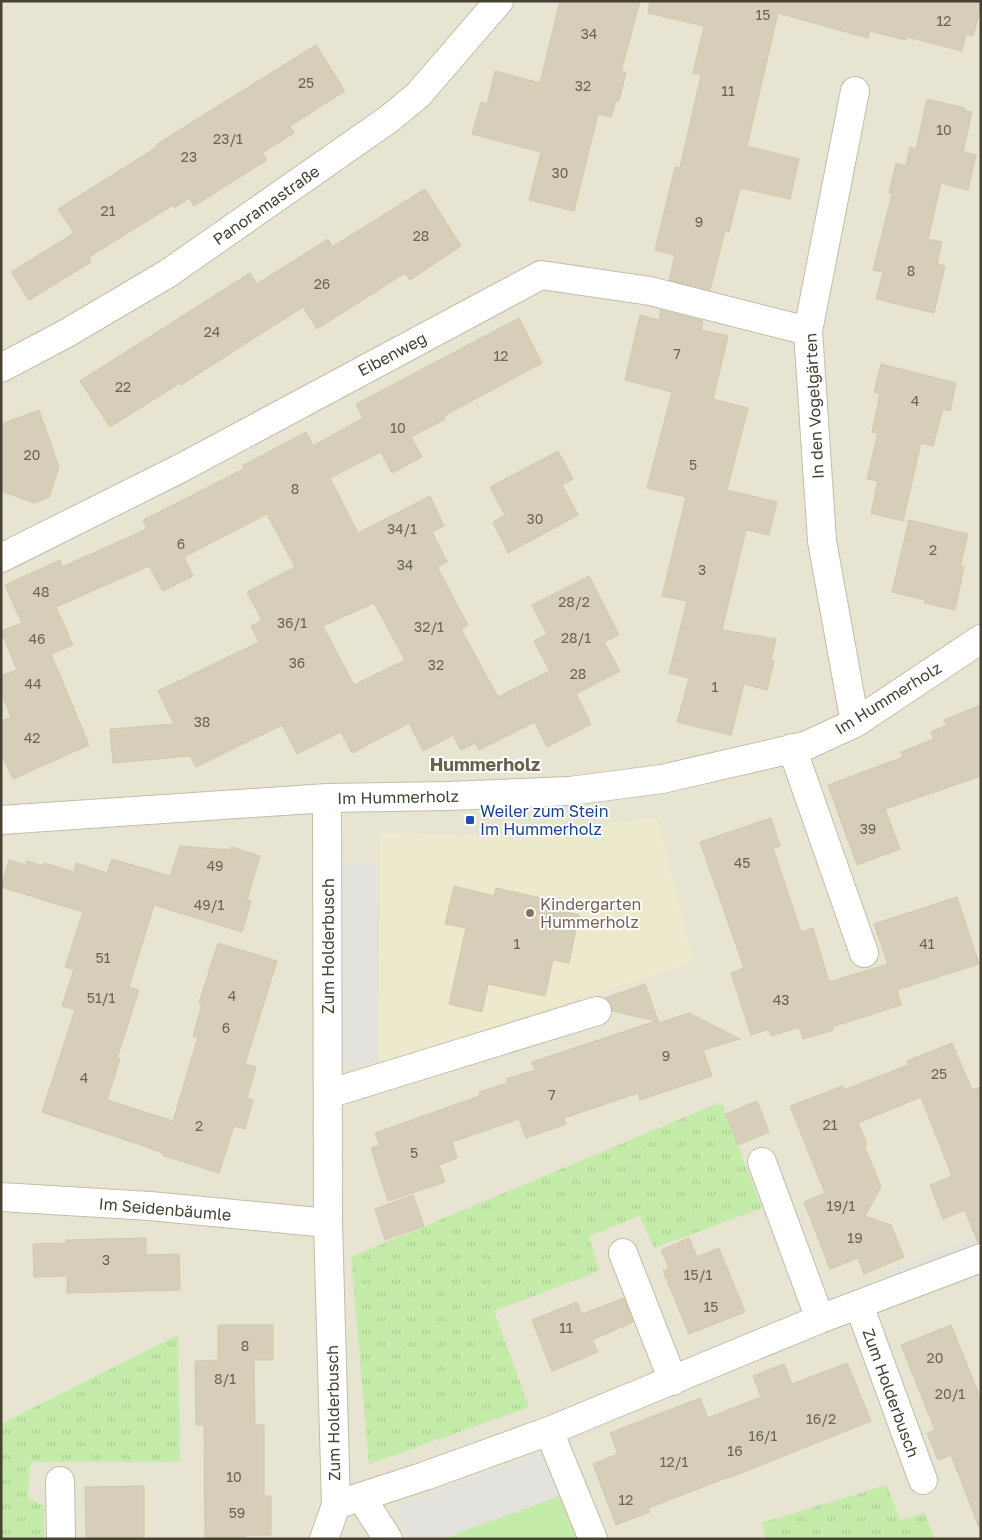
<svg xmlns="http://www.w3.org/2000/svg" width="982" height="1540" viewBox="0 0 982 1540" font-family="'Golos Text',sans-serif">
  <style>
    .residential { fill: #e8e4d2 }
    .education { fill: #ede9cd }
    .grass { fill: url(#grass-tufts) }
    .green { fill: #c4eba9 }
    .parking { fill: #e3e2dd }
    .building { fill: #d6ceb9; stroke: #d1c8ab; fill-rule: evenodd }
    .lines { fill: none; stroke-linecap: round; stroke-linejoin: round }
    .street-casing { stroke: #c2bda9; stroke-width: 30 }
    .street { stroke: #fff; stroke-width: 28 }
    .transit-dot { fill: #1a4fb4; stroke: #fff; stroke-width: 2 }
    .education-dot { fill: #8d6e63; stroke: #fff; stroke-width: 2 }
    .labels { text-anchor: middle; stroke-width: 4; stroke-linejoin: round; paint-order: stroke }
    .number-label { font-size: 14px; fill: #6a6454 }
    .street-label { font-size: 16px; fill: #464133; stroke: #fff }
    .transit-label { font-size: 16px; fill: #164399; stroke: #fff; text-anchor: start }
    .education-label { font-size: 16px; fill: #785e54; stroke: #fff; text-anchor: start }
    .neighbourhood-label { font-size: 18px; font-weight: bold; fill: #69614a; stroke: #fff }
  </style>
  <defs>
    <pattern id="grass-tufts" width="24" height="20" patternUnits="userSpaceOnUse" patternTransform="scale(1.25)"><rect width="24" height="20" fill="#c4eba9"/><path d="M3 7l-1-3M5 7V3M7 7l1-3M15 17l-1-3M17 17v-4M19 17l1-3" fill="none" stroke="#aacb92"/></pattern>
  </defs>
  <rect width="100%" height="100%" fill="#f3f1e4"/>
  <path class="residential" d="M1,1H981V1539H1Z"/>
  <path class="education" d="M657,818L693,962L378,1064L380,833L489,836Z"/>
  <path class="grass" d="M721,1102L762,1208L654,1248L640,1216L589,1236L599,1271L494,1311L529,1407L369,1464L351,1257Z
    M178,1335L180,1462H30L28,1498L44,1506V1539H1V1424Z
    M887,1485L900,1520L925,1513L934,1539H766L761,1523Z"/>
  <path class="green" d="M564,1494L582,1539H442Z"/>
  <path class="parking" d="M343,864H379L378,1064H342Z
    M981,1236V1258L891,1292L885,1272Z
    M548,1450L564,1494L442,1539H409L397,1505Z"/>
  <path class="building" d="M560,1H640L621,72H626L619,101H616L611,117L598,114L574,211L529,200L541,152L472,134L481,102L487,104L495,71L540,83Z
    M650,1H981V7L973,36L966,34L962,51L907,37L906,40L870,31L868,38L778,13L747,146L799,159L790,199L740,188L729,232L725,231L710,290L669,280L675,255L655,250L675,167L680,168L701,75L693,73L704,26L648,13Z
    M316,45L345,91L290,126L294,133L262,153L267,160L194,206L189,198L174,208L173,205L89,257L91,262L29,300L11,272L74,233L58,209L157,147L156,145L192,122Z
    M927,99L965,108L964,111L972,112L963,152L976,155L968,190L941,183L928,239L942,242L937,264L945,266L934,313L876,299L883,272L873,270L892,194L889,193L896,163L906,166L910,147L916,149Z
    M425,189L461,246L410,280L405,273L317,329L303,307L181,385L180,383L110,427L80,381L250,273L257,284L328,239L332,247Z
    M661,310L703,321L701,330L728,336L713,399L748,408L727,490L777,502L769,535L746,530L722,630L776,639L771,660L774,661L767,690L744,684L731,735L677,722L689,678L669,673L687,601L662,596L686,497L647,488L672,392L625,380L640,315L659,320Z
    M519,318L542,363L444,416L445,419L411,437L422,457L392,473L381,452L330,478L358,533L430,496L444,526L432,532L447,562L437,567L468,625L461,629L498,697L550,671L534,641L547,634L532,605L589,576L619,635L604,642L620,671L576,694L591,724L547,747L535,722L479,750L475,743L461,750L453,735L423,751L409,723L352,753L341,732L297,754L282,725L196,767L190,756L113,763L110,729L174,724L158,691L259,642L251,626L262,620L247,592L295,567L267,514L184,557L193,576L163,591L149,566L56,607L73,645L51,654L89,745L13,779L1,754V721L11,717L1,693V676L17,670L1,631L22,623L5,585L60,560L62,567L147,529L143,520L244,469L242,466L306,432L313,446L363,418L356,404ZM374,603L405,660L354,685L323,626Z
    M881,364L956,383L950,411L943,409L933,446L921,443L903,521L871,513L878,481L867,479L878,433L872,432L880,394L874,392Z
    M39,410L59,467L49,497L34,503L1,491V424Z
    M558,451L573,479L562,485L578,515L508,553L493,522L505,515L490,487Z
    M909,520L968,534L960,566L964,567L955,610L924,603L925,600L892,592Z
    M981,705V776L885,809L900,849L857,865L828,785L903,757L901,752L934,739L931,732L947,725L944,720Z
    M771,818L780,846L773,848L801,932L813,928L829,982L888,964L874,924L957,897L979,964L897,990L901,1005L832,1027L833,1030L803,1039L799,1027L771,1036L769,1029L751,1035L731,973L744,968L700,842Z
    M180,846L230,850L231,847L260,856L247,900L251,901L242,932L154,905L129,987L139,990L117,1058L120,1059L107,1100L173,1121L198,1037L193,1036L202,1004L199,1003L218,943L277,961L245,1064L256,1067L247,1098L253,1100L245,1129L234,1126L219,1173L162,1155L163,1153L138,1144L42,1112L75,1010L62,1006L74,970L65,967L83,912L1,887L9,860L26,865L27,861L43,866L44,863L74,872L76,863L107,873L112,859L170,876Z
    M454,886L494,896L496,888L541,898L539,906L579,915L569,963L553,960L545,996L488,984L482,1012L449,1004L466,928L445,924Z
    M645,984L659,1023L689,1013L740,1039L703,1050L712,1076L640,1100L638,1093L564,1118L566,1124L526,1138L519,1119L452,1142L457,1158L439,1165L445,1182L388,1201L371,1148L380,1145L375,1133L480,1096L479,1092L508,1083L506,1079L535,1070L532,1062L656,1021L612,1011V1006L605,998Z
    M952,1043L972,1090L981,1087V1243H978L965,1210L943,1219L930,1185L952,1176L921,1097L858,1123L867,1144L864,1145L881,1187L865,1216L891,1225L904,1257L864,1274L858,1258L830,1269L804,1202L825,1193L790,1106L843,1086L844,1090L908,1065L907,1061Z
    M757,1101L769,1132L738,1145L726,1114Z
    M413,1195L424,1226L385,1240L375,1209Z
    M146,1238V1255L179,1254L180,1290L67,1293V1276L34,1277L33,1244L66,1243V1240Z
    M689,1238L697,1257L719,1248L745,1312L689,1334L663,1271L669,1268L661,1250Z
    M624,1298L633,1322L592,1340L598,1352L552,1371L532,1320L577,1302L582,1314Z
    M218,1325H273V1360H254L255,1425H264V1496H271V1535H246L243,1539H205L204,1425H196L195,1361L218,1360Z
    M951,1325L981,1399V1526L979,1527L951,1455L938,1460L927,1433L935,1430L901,1345Z
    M847,1363L871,1421L729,1478V1477L648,1508L650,1512L616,1525L593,1464L618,1454L610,1433L700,1398L708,1418L761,1397L753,1376L784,1364L792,1384Z
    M144,1486V1539H86L85,1487Z"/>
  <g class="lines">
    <defs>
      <path id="street" d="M855,91L808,331L822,541L855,723
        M1,368L67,333L167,274L389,119L418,95L499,1
        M1,558L181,468L541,275L650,291L808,331
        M792,748L864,953
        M1,820L327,798L448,796L570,791L662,779L805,746L855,723L981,639
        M328,1094L597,1011
        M762,1162L820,1319
        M1,1197L150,1206L328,1223
        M623,1253L673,1381
        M859,1305L923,1480
        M549,1431L593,1539
        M60,1481L61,1539
        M361,1497L388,1539
        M336,1505L425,1476L549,1431L820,1319L981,1258
        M324,1539L336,1505L328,1223L327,798"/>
    </defs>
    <use href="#street" class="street-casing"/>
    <use href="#street" class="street"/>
  </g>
  <rect class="transit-dot" x="465" y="815" width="10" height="10" rx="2.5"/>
  <circle class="education-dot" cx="530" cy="913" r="5"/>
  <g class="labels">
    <g class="number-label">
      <text x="763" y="20">15</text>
      <text x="944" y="26">12</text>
      <text x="589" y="39">34</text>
      <text x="306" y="88">25</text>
      <text x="583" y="91">32</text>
      <text x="728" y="96">11</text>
      <text x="944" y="135">10</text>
      <text x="228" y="144">23/1</text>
      <text x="189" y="162">23</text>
      <text x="560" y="178">30</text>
      <text x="108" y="216">21</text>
      <text x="699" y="227">9</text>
      <text x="421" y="241">28</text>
      <text x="911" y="276">8</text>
      <text x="322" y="289">26</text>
      <text x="212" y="337">24</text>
      <text x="677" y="359">7</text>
      <text x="501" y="361">12</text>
      <text x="123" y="392">22</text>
      <text x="915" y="406">4</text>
      <text x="398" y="433">10</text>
      <text x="32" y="460">20</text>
      <text x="693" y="470">5</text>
      <text x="295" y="494">8</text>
      <text x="535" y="524">30</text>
      <text x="402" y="534">34/1</text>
      <text x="181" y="549">6</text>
      <text x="933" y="555">2</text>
      <text x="405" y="570">34</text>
      <text x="702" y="575">3</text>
      <text x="41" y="597">48</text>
      <text x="574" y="607">28/2</text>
      <text x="292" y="628">36/1</text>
      <text x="429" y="632">32/1</text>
      <text x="576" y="643">28/1</text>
      <text x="37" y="644">46</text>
      <text x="297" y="668">36</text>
      <text x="436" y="670">32</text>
      <text x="578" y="679">28</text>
      <text x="33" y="689">44</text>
      <text x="715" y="692">1</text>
      <text x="202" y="727">38</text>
      <text x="32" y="743">42</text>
      <text x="868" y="834">39</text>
      <text x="742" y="868">45</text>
      <text x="215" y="871">49</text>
      <text x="209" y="910">49/1</text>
      <text x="517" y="949">1</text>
      <text x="927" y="949">41</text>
      <text x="103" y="963">51</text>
      <text x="232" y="1001">4</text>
      <text x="101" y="1003">51/1</text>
      <text x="781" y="1005">43</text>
      <text x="226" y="1033">6</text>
      <text x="666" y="1061">9</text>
      <text x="939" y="1079">25</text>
      <text x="84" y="1083">4</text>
      <text x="552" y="1100">7</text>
      <text x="830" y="1130">21</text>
      <text x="199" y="1131">2</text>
      <text x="414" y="1158">5</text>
      <text x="841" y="1211">19/1</text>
      <text x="855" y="1243">19</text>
      <text x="106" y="1265">3</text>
      <text x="698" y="1280">15/1</text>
      <text x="711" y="1312">15</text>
      <text x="566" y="1333">11</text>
      <text x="245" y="1351">8</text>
      <text x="935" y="1363">20</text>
      <text x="225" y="1384">8/1</text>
      <text x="950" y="1399">20/1</text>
      <text x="821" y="1424">16/2</text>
      <text x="763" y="1441">16/1</text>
      <text x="735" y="1456">16</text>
      <text x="674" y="1467">12/1</text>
      <text x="234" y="1482">10</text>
      <text x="626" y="1505">12</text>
      <text x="237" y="1518">59</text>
    </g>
    <g class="street-label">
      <text transform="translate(266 205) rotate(-35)" y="6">Panoramastraße</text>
      <text transform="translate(392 354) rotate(-28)" y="6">Eibenweg</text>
      <text transform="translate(814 406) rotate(-93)" y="6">In den Vogelgärten</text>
      <text transform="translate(888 698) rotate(-32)" y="6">Im Hummerholz</text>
      <text transform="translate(398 797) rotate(-1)" y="6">Im Hummerholz</text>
      <text transform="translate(328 946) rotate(-90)" y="6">Zum Holderbusch</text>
      <text transform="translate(165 1209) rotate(5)" y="6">Im Seidenbäumle</text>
      <text transform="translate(891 1393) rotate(70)" y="6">Zum Holderbusch</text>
      <text transform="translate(333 1413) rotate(-91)" y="6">Zum Holderbusch</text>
    </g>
    <g class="transit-label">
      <text x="480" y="817">Weiler zum Stein<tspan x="480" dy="18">Im Hummerholz</tspan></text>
    </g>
    <g class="education-label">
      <text x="540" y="910">Kindergarten<tspan x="540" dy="18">Hummerholz</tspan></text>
    </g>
    <g class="neighbourhood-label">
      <text x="485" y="771">Hummerholz</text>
    </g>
  </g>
  <rect width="982" height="1540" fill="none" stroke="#464133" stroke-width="5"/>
</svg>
